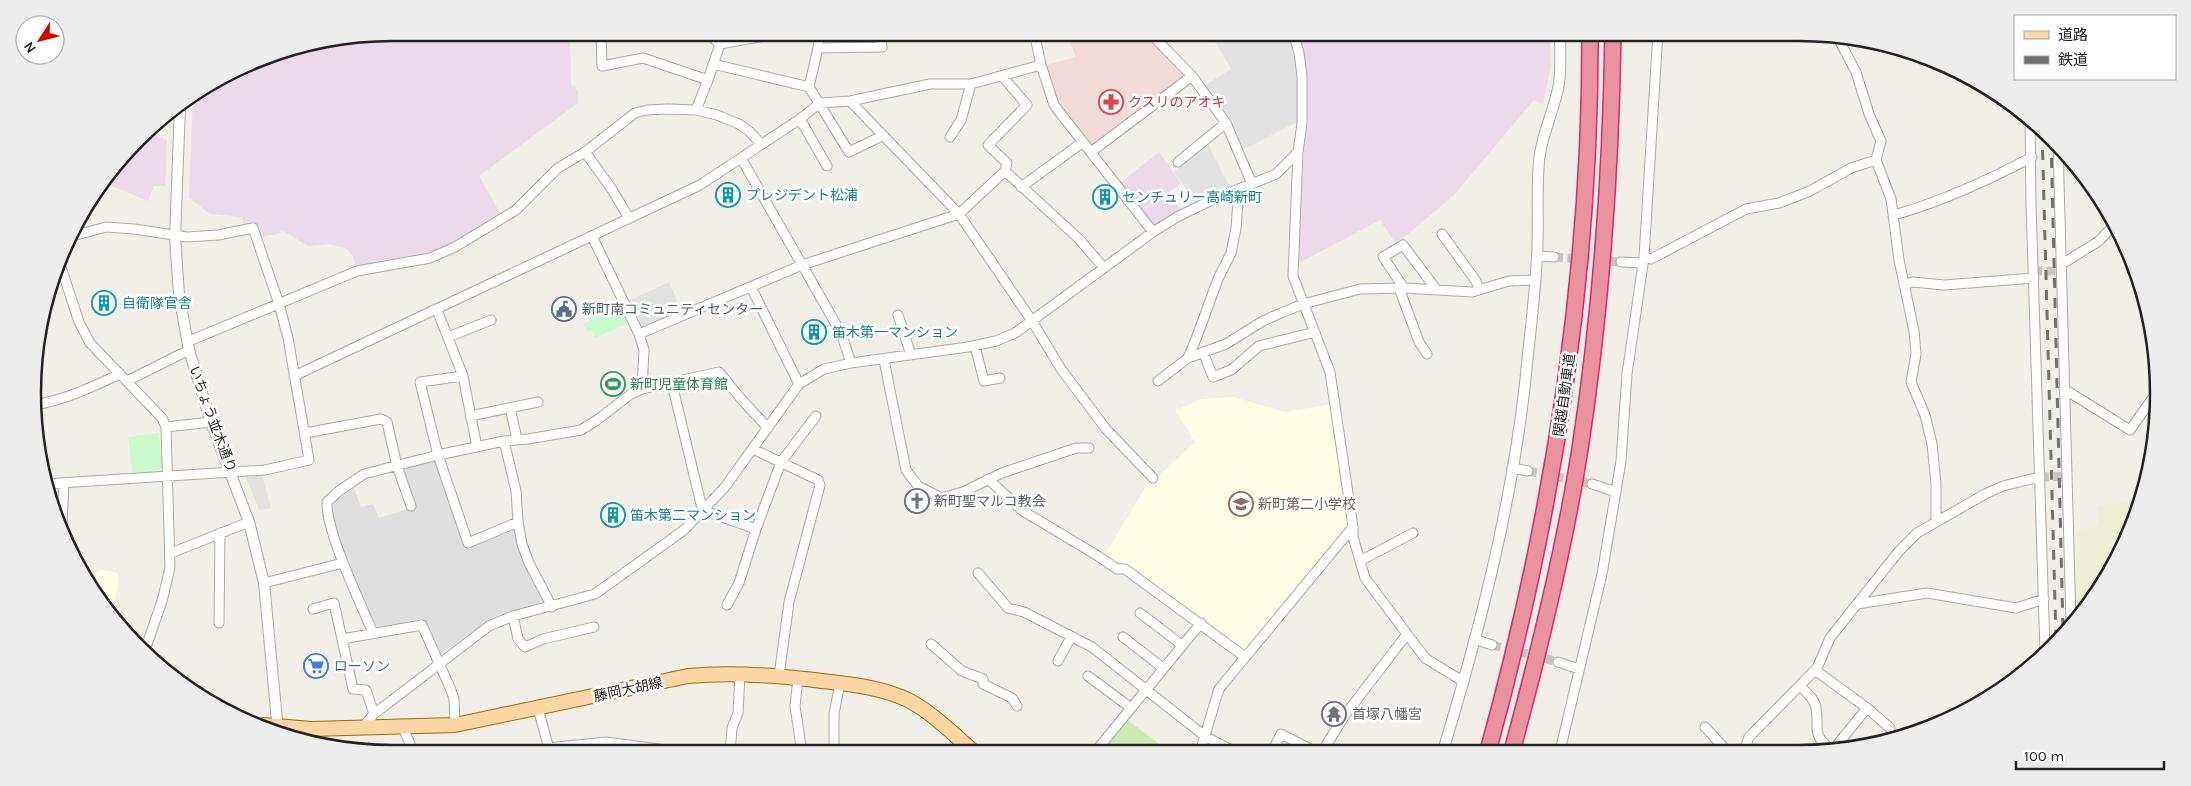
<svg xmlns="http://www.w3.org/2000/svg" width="2191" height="786" viewBox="0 0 2191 786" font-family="Karla,'Noto Sans JP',sans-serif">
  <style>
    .residential { fill: #e0dfdf }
    .commercial { fill: #f2dad9 }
    .industrial { fill: #ebdbe8 }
    .education { fill: #ffffe5 }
    .farmland { fill: #eef0d5 }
    .grass { fill: #cdebb0 }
    .park { fill: #c8facc }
    .parking { fill: #e2e2e2 }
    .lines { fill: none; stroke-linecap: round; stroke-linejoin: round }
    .minor-tunnel { stroke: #c8c6c1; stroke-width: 9; stroke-dasharray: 9 4.5; stroke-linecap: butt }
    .minor-casing { stroke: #a9a9a9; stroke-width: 11 }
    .tertiary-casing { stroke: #a9a9a9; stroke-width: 12 }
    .primary-casing { stroke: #a06b00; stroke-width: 16 }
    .motorway-casing { stroke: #dc2a67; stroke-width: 18 }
    .minor { stroke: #fff; stroke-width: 9 }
    .tertiary { stroke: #fff; stroke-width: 10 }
    .primary { stroke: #fcd6a4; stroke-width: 14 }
    .motorway { stroke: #e892a2; stroke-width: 15 }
    .rail { stroke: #707070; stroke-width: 3; stroke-dasharray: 10 10; stroke-linecap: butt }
    .labels { text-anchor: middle; stroke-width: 5; stroke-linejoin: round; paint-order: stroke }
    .health-label { font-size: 14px; fill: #be3a42; stroke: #fff; text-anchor: start }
    .culture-label { font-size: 14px; fill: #0d838f; stroke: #fff; text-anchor: start }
    .service-label { font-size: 14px; fill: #4e5e75; stroke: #fff; text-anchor: start }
    .leisure-label { font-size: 14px; fill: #27864d; stroke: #fff; text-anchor: start }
    .street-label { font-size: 14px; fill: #222; stroke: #fff }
    .worship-label { font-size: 14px; fill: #5b616d; stroke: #fff; text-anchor: start }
    .education-label { font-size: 14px; fill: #785e54; stroke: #fff; text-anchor: start }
    .shop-label { font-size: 14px; fill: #366cbe; stroke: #fff; text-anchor: start }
    .rim { fill: none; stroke: #222; stroke-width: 2.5 }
  </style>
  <rect width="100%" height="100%" fill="#f2efe9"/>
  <path class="residential" d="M437,459L467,545L513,528L516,529L527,566L543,599L539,604L506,613L482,625L441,654H438L426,622L421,619L375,629L341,544L330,507V502L353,485L361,507L373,504L379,518L414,507L401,468Z"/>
  <path class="commercial" d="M1066,33H1144L1149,40L1184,71L1185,76L1092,148L1059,105L1046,65L1076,57Z"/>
  <path class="industrial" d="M393,33H570L571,84L578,91V103L479,176L500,213L452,243L428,254L356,269L353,256L347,249L330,244L308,246L280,229L281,233L261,237L256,223L244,225L242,217L210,214L189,198L193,99L255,60L314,42L333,44L335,38Z
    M1299,33H1550L1551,65L1543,105L1534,100L1453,196L1396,244L1380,220L1297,264L1307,107L1306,70Z
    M146,131L167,140L165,186H154L148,201L102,182L107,174Z
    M1159,152L1181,183L1168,193L1181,210L1155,225L1150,224L1120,183Z"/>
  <path class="education" d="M1233,397L1285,412L1333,404L1349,528L1246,649L1239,648L1126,564L1109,560L1104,556L1150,480L1156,475L1159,476L1195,442L1175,410L1202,399Z
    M100,570L118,573L119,581L111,615L93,594L84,573L94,574Z"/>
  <path class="farmland" d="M2142,497L2110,573L2075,616L2077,531L2098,524L2097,507Z"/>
  <path class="grass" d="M1126,719L1167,750L1166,752H1100Z"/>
  <path class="park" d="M617,301L628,323L595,338L591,330L587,331L583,324L593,319L591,313Z
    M159,433L162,468L157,471L132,473L128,437Z"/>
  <path class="parking" d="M1210,33H1289L1299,87L1297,122L1242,150L1204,86L1231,69Z
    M1208,144L1230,188L1196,203L1174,172Z
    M669,282L682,312L640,330L626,302Z
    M262,475L271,508L259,510L246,477Z"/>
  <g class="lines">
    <path class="minor-tunnel" d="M1554,257L1621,262
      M2033,271H2062
      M1528,471L1592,484
      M2040,477L2067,476
      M1492,645L1558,662"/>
    <defs>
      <path id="minor" d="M601,32L602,66L643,58L708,80L696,110
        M706,32L720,44L708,80
        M1034,32L1041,65L1054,105L1153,232
        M1149,32L1192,76L1226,123L1252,184
        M720,44L788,32
        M818,48L882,47L880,32
        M713,64L809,87L818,48L819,32
        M809,87L849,152L882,136
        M850,101L959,214L1032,321L1061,369L1106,429L1153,478
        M800,119L827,166
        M2030,119L2031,203L2045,652
        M950,137L961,120L971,84
        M2058,145L2071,622
        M585,152L611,188L629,218
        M1091,152L1192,76
        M1298,152L1293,276L1330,372L1353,527V537L1365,578L1425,658L1464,682
        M741,158L841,333L851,363
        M1876,160L1891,199L1899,260L1914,331L1916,354L1911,382L1925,415L1932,444L1936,484V520
        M1178,162L1226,123
        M1005,171L1079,239L1104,268
        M1021,187L1083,142
        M1894,215C1943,201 1987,181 2032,157
        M1442,234L1476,281L1479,290
        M592,236L639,334L644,350L642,389
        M1537,256L1554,257
        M1644,257L1651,259L1746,209L1779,203L1810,191L1851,168L1876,160L1881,141L1869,114L1856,72L1838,38
        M1621,262L1642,263
        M60,264L79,322L90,343L162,418L166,427L170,568L162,601L144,653
        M2062,264L2099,241L2115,224
        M1904,285L1913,282L1944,285L2034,278
        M751,287L799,384
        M1399,288L1419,342L1427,354
        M1404,288L1383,257L1403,245L1436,289
        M437,310L463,376L477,447
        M898,315L911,355
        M639,334L802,265L959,214L1005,171L1007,163L988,145L1027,105L1002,76
        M448,337L491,320
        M187,342L357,271L430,258L455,247L516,210L558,168L585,152L635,113L647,110L668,109L696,110L717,115L739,124L750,132L761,144
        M975,346L984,381L1000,378
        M1203,352L1213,377L1231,370L1259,346L1315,332
        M1188,358L1226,344L1263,321L1281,313L1303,304L1360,289L1404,288L1472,292L1509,281L1535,280
        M884,360L906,470L918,486L941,498L963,492L1002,473L1076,448H1089
        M294,376L700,185L800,119L820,103L850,101L930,84H971L1041,65
        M463,376L420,382L438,455L468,543L518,522
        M127,381L189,350
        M1158,381L1188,358L1196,339L1218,279L1231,253L1236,228L1239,189
        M672,384L701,504L705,511L756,529
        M2064,389L2130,430L2157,392
        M34,405C65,400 92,387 120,374
        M510,408L517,439
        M470,416L538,402
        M166,427L211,422
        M305,433L381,419L387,422L397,466L411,506
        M504,441L516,491L518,522L522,544L529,563L552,607
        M753,449L818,480L820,485L789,602L779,676
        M1512,468L1528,471
        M988,479L1023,511L1098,556L1117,569H1125L1245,657
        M44,484L265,470L309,460L288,338L279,304L253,228L218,235L187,237L134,229L106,227L69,237
        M1592,484L1616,492
        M62,525L64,483
        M171,553L249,522
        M1360,561L1413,533
        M978,573L1008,608L1024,612L1092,647L1206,737L1235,752
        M264,583L339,564
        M1857,604L1927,593L2016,608L2044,599
        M727,605L739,583L756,529L781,462L816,416
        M313,609L334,603L353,689L366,690L374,714
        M1140,613L1182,645
        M513,616L518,639L525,647L543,639L594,627
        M219,623L220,533
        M373,633C360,602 326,532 327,502L339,491L364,474L438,455L504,441L528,439L581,430L597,420L631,394L642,389L719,372L742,400L768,428
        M1123,637L1163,668
        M342,639L422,625L451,690L454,699L455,725
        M1474,639L1492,645
        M931,644L962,671L983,679
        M1058,661L1071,637
        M1558,662L1579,669
        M1815,670L1867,708L1890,728
        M1088,676L1131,708
        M798,678L795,706L802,753
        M983,684L1012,698L1017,706
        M1800,686C1806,692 1815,699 1816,708C1820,729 1810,732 1831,750
        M538,708L550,753
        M1705,727L1727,751
        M362,728L374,714L489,626L513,616L595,594L684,530L725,487L799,384L824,369L851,363L968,347L996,341L1015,333L1153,232L1177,217L1214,199L1276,174L1298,152L1302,123V76L1299,53L1293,32
        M403,728L414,753
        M1833,750L1867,708
        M1560,751L1602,574L1621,461L1627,374L1644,257L1658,32
        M1744,751L1749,737L1817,668L1830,638L1899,551L1917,533L1985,494L2003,486L2040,477
        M1095,752L1201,623
        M1200,752L1219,689L1353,527
        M1272,752L1281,734L1316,752
        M1322,752L1345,715L1407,634
        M538,753L548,748L606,742L688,753
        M730,753L732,728L738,713L740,674
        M834,753V714L840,683"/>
      <path id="tertiary" d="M180,107L175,237L179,295L189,350L211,422L249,522L264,583L278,731
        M1443,751C1479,632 1511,508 1525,384C1529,341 1535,298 1537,256C1539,225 1536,193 1539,162C1541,136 1553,113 1558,89C1562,70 1560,51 1560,32"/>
      <path id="primary" d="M264,725L311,729L455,725L688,676C731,672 772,675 814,680C846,684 879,686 908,700C933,713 953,734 974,752"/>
      <path id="motorway" d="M1488,751C1553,516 1591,277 1590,32
        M1512,751C1539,652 1564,551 1580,449C1601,312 1611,172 1613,32"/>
    </defs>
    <use href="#minor" class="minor-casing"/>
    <use href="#tertiary" class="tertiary-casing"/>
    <use href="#primary" class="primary-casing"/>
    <use href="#motorway" class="motorway-casing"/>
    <use href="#minor" class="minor"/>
    <use href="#tertiary" class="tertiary"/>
    <use href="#primary" class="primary"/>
    <use href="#motorway" class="motorway"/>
    <path class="rail" d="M2042,130L2056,639
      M2051,138L2063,630"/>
  </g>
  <defs>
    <symbol id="pharmacy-ring" viewBox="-11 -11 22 22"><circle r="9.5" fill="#fff" stroke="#e0444e" stroke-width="1.5"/><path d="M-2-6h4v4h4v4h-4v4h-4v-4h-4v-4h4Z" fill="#e0444e"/></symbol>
    <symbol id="building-ring" viewBox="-11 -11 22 22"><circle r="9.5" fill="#fff" stroke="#0f9aa8" stroke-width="1.5"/><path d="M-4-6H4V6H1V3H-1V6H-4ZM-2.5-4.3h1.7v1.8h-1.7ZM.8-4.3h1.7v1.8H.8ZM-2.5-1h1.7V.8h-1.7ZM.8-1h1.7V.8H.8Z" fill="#0f9aa8"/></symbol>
    <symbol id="civic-ring" viewBox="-11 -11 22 22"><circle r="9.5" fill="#fff" stroke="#5c6f8a" stroke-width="1.5"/><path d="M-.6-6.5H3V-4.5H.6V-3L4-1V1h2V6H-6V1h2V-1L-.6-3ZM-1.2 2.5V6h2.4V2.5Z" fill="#5c6f8a"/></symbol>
    <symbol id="stadium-ring" viewBox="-11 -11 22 22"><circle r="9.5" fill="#fff" stroke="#2e9e5b" stroke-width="1.5"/><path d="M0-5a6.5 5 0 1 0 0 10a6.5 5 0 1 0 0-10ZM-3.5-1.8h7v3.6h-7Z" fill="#2e9e5b"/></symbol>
    <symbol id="church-ring" viewBox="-11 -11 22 22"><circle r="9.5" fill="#fff" stroke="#6b7280" stroke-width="1.5"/><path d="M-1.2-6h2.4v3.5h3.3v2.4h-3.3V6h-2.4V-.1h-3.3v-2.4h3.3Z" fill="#6b7280"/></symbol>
    <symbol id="school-ring" viewBox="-11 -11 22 22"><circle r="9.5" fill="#fff" stroke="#8d6e63" stroke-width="1.5"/><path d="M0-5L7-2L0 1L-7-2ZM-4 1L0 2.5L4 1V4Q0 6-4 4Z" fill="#8d6e63"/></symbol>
    <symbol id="supermarket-ring" viewBox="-11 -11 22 22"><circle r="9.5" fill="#fff" stroke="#3f7fe0" stroke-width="1.5"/><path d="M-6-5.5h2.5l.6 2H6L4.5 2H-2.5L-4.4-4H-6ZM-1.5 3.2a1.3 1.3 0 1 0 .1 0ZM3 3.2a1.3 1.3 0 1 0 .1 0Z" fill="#3f7fe0"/></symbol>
    <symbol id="temple-ring" viewBox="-11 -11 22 22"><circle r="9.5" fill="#fff" stroke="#6b7280" stroke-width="1.5"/><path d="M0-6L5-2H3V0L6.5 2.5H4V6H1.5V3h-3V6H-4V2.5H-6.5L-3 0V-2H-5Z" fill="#6b7280"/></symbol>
  </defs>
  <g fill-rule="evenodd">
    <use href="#pharmacy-ring" x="1097" y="88" width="28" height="28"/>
    <use href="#building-ring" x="714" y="181" width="28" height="28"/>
    <use href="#building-ring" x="1091" y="183" width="28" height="28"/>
    <use href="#building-ring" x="90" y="289" width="28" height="28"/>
    <use href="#civic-ring" x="550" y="295" width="28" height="28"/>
    <use href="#building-ring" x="800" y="318" width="28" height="28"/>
    <use href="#stadium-ring" x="599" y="370" width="28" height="28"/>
    <use href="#church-ring" x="903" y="487" width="28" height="28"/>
    <use href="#school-ring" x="1227" y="490" width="28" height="28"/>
    <use href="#building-ring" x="599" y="501" width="28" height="28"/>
    <use href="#supermarket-ring" x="302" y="652" width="28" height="28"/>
    <use href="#temple-ring" x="1320" y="700" width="28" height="28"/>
  </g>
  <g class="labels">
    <g class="health-label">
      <text x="1128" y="107">クスリのアオキ</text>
    </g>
    <g class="culture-label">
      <text x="746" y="200">プレジデント松浦</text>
      <text x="1122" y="202">センチュリー高崎新町</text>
      <text x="122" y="308">自衛隊官舎</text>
      <text x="832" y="337">笛木第一マンション</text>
      <text x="630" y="520">笛木第二マンション</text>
    </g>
    <g class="service-label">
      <text x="582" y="314">新町南コミュニティセンター</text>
    </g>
    <g class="leisure-label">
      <text x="630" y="389">新町児童体育館</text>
    </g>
    <g class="street-label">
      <text transform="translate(1564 395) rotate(-82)" y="5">関越自動車道</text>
      <text transform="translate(213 419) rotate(70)" y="5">いちょう並木通り</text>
      <text transform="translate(628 689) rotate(-12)" y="5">藤岡大胡線</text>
    </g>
    <g class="worship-label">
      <text x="934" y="506">新町聖マルコ教会</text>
      <text x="1352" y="719">首塚八幡宮</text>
    </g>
    <g class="education-label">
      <text x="1258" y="509">新町第二小学校</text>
    </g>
    <g class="shop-label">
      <text x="334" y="671">ローソン</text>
    </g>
  </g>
  <path d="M0 0H2191V786H0ZM393 41H1798A352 352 0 0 1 2150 393V393A352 352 0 0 1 1798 745H393A352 352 0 0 1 41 393V393A352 352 0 0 1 393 41Z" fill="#ededed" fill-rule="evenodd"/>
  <path class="rim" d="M393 41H1798A352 352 0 0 1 2150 393V393A352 352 0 0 1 1798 745H393A352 352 0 0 1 41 393V393A352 352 0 0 1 393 41Z"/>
  <rect x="2014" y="15" width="162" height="65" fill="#ffffff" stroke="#a7a7a7"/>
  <rect x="2024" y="31" width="25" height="8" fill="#fcd6a4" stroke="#a7a7a7"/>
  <text x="2058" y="40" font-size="15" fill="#222222">道路</text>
  <rect x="2024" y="56" width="25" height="8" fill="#707070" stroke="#a7a7a7"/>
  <text x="2058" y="65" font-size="15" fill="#222222">鉄道</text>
  <g transform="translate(40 40) rotate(234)"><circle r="24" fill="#ffffff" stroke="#a7a7a7"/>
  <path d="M0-4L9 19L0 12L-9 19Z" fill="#d40000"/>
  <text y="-8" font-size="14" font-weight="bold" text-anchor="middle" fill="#222222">N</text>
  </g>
  <path d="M2016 761v8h148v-8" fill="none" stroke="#222222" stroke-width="2.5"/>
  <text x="2024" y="761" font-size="15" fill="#222222" stroke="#ffffff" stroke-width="4" paint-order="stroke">100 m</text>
</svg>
